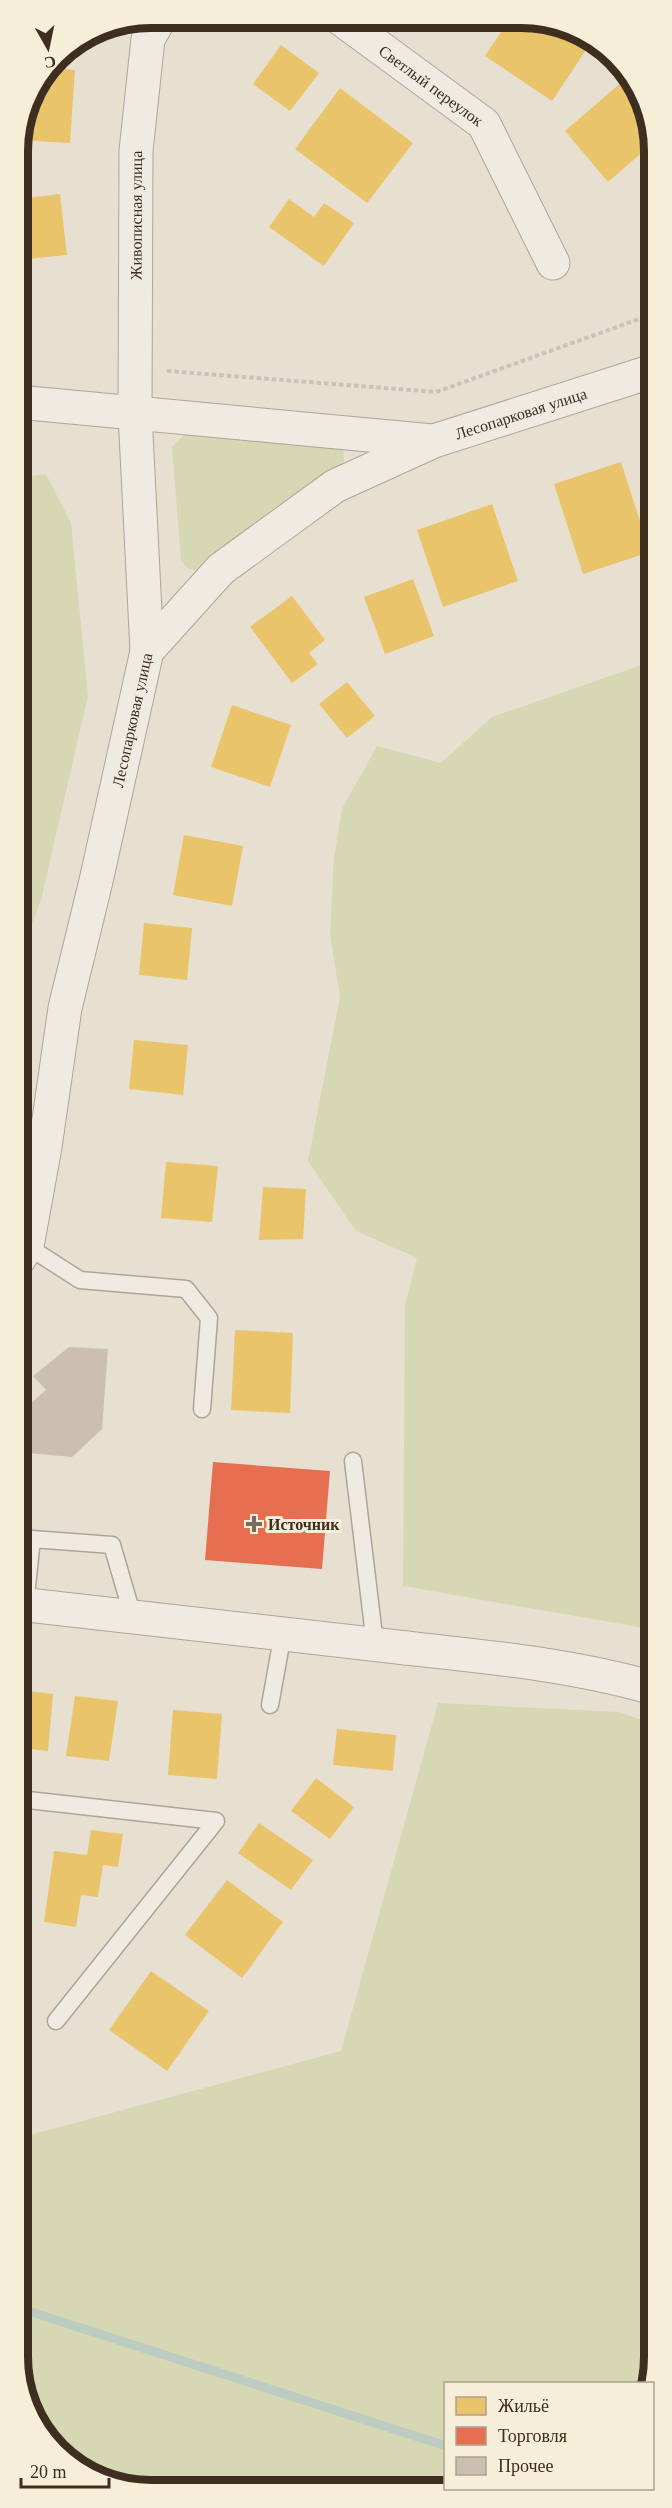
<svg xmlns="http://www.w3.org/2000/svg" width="672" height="2508" viewBox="0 0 672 2508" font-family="'Times New Roman',serif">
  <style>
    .green { fill: #d6d7b3 }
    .homes { fill: #e9c46a }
    .shops { fill: #e76f51 }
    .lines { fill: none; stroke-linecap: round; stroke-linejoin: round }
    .stream { stroke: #bcccc2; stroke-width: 9 }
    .building { fill: #cbbfb2 }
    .service-casing { stroke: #ada599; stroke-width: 19 }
    .minor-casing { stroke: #ada599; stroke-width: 35 }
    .tertiary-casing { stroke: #ada599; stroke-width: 35 }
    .path { stroke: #c8c2b9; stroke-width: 4; stroke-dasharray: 4.5 3; stroke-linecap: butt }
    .service { stroke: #efebe3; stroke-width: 16 }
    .minor { stroke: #efebe3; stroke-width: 33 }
    .tertiary { stroke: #efebe3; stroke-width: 33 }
    .poi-dot { fill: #786c5e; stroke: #f7eed8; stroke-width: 2 }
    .labels { text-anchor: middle; stroke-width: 6; stroke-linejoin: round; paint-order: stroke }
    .street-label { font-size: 16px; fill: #3d2e20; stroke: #f7eed8 }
    .poi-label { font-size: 16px; font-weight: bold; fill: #3d2e20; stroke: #f7eed8; text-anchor: start }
    .rim { fill: none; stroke: #3d2e20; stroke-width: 8 }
  </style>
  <rect width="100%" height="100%" fill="#e7e0d1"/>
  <path class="green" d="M188,431L343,449L344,461L340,470L197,571L187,568L181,560L172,447Z
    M46,474L71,523L88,696L41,900L19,957L18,478Z
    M653,661V1632L644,1628L403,1586L405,1305L417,1258L356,1231L308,1161L340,997L330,934L334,858L342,809L377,746L441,763L492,717Z
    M438,1703L619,1712L653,1724L654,2365L646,2383L446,2384L445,2488L125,2487L57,2451L19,2374V2138L341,2051Z"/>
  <path class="homes" d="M509,20L547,21L590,44L552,101L485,56Z
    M281,45L319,73L290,111L253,84Z
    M50,68L75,70L70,143L19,140L32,93Z
    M623,81L632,92L653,134V143L608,182L565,131Z
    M340,88L413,143L367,203L295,149Z
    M60,194L67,255L18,260V199Z
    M289,199L314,217L324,203L354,223L324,266L269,227Z
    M621,462L650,552L583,574L554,484Z
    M492,504L518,581L443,607L417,530Z
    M413,579L434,636L385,654L364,597Z
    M292,596L325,640L309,653L318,664L292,683L250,627Z
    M347,682L375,716L347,738L319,704Z
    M232,705L291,725L270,787L211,767Z
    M184,835L243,846L232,906L173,895Z
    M144,923L192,928L187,980L139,975Z
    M134,1040L188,1045L183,1095L129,1089Z
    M166,1162L218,1166L212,1222L161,1218Z
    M263,1187L306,1189L303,1239L259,1240Z
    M235,1330L293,1333L290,1413L231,1410Z
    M19,1690L53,1694L48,1751L19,1748Z
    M75,1696L118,1701L109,1761L66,1756Z
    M173,1710L222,1714L217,1779L168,1775Z
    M337,1729L396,1735L393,1771L333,1765Z
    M316,1778L354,1807L330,1839L291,1811Z
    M259,1823L313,1860L291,1890L238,1853Z
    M91,1830L123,1834L118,1867L103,1865L98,1897L81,1895L76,1927L44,1922L54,1851L87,1855Z
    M227,1880L283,1922L242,1978L185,1935Z
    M151,1971L209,2011L167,2071L109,2030Z"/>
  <path class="shops" d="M213,1462L330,1471L322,1569L205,1560Z"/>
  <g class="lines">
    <path class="stream" d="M19,2308L446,2446"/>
  </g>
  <path class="building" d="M69,1347L108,1349L102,1429L72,1457L27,1453L31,1403L46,1390L33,1376Z"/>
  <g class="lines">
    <defs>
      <path id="service" d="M27,1246L80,1280L186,1289L209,1318L202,1409
        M353,1461L375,1644
        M25,1605L32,1539L112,1545L133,1617
        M270,1705L283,1633
        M19,1799L216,1821L56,2021"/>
      <g id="minor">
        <path id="s1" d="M341,19L484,124L553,263"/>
        <path d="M18,402L432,441"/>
        <path id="s2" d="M147,651L135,414L136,151L148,39L160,18"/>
        <path id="s3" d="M19,1259L27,1246L45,1147L65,1008L96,881L147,651L221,569L335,486L434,441L653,371"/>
        <path d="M19,1604L406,1648"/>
      </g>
      <path id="tertiary" d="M406,1648C489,1657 573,1665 653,1688"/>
    </defs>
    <use href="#service" class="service-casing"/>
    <use href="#minor" class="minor-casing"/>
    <use href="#tertiary" class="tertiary-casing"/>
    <path class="path" d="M167,371L436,392L653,314"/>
    <use href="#service" class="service"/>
    <use href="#minor" class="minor"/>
    <use href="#tertiary" class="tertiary"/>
  </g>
  <path class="poi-dot" d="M251 1515h6v6h6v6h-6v6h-6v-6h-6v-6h6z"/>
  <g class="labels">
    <g class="street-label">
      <text dy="6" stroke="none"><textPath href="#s1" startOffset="112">Светлый переулок</textPath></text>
      <text dy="6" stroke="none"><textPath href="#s2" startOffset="436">Живописная улица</textPath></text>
      <text dy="6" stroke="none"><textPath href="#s3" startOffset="1074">Лесопарковая улица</textPath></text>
      <text dy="6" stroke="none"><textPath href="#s3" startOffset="552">Лесопарковая улица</textPath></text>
    </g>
    <g class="poi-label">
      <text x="268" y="1530">Источник</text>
    </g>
  </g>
  <path d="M0 0H672V2508H0ZM151 28H521A123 123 0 0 1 644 151V2357A123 123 0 0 1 521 2480H151A123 123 0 0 1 28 2357V151A123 123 0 0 1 151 28Z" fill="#f7eed8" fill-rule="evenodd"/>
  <path class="rim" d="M151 28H521A123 123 0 0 1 644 151V2357A123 123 0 0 1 521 2480H151A123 123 0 0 1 28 2357V151A123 123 0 0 1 151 28Z"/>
  <rect x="444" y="2382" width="210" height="108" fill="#f7eed8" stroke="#ada18e" stroke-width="1.5"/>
  <rect x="456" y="2397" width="30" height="18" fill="#e9c46a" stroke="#ada18e" stroke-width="1.5"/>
  <text x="498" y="2412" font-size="18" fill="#3d2e20">Жильё</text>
  <rect x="456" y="2427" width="30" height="18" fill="#e76f51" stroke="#ada18e" stroke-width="1.5"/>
  <text x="498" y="2442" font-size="18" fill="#3d2e20">Торговля</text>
  <rect x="456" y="2457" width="30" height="18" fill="#cbbfb2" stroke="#ada18e" stroke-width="1.5"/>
  <text x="498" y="2472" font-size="18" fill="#3d2e20">Прочее</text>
  <g transform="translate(48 48) rotate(171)" stroke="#f7eed8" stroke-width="4.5" paint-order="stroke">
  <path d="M0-4.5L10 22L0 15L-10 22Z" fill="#3d2e20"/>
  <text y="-9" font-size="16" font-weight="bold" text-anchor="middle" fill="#3d2e20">С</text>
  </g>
  <path d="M21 2478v9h88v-9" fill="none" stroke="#3d2e20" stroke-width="3"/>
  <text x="30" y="2478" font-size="18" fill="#3d2e20" stroke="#f7eed8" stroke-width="4.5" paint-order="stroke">20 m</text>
</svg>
